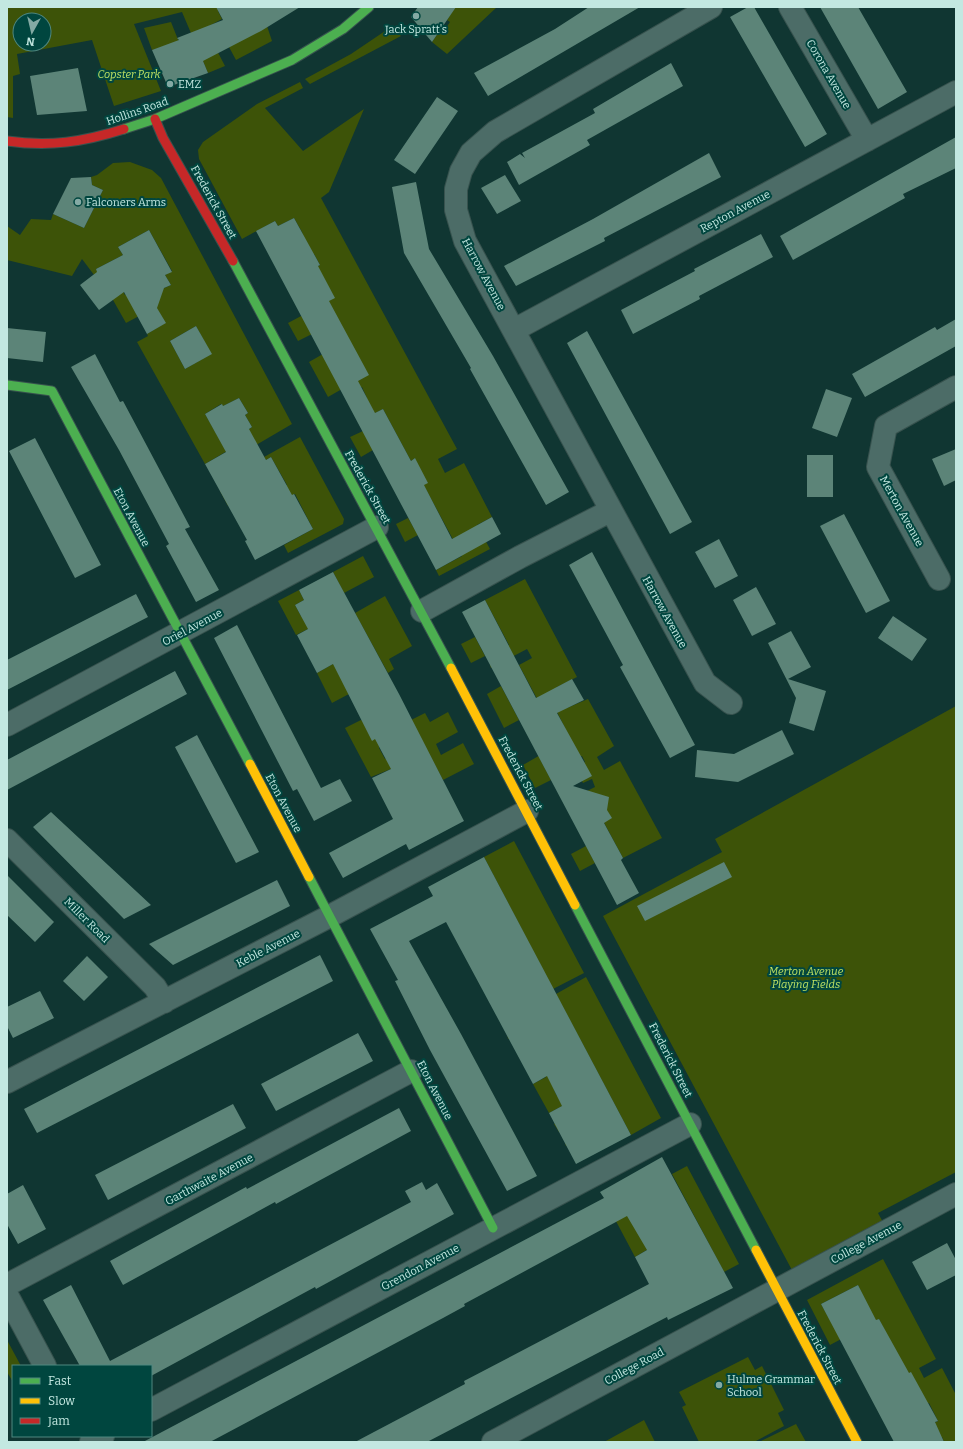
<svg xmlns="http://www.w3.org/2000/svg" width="963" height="1449" viewBox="0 0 963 1449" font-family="Bitter,serif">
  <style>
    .green { fill: #3d5308; fill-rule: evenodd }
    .building { fill: #5c8478 }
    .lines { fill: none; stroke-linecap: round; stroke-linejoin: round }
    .street-casing { stroke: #37524e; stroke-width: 24 }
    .fast-casing { stroke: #37524e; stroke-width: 11 }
    .slow-casing { stroke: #37524e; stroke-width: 11 }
    .jam-casing { stroke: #37524e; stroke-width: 11 }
    .street { stroke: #4c6c67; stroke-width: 22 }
    .fast { stroke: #4caf50; stroke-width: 9 }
    .slow { stroke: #ffc107; stroke-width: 9 }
    .jam { stroke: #c62828; stroke-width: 9 }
    .poi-dot { fill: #84aaa4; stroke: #00463f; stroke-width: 1.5 }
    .labels { text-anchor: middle; stroke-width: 4; stroke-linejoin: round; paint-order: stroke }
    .poi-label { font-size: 11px; fill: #c3e8e1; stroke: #00463f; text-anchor: start }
    .park-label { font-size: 11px; font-style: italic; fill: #bee162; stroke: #00463f }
    .street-label { font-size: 11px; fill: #c3e8e1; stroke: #00463f }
  </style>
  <rect width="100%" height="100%" fill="#103632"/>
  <path class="green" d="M7,7H227L218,11L222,19L209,26L211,39L225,66L208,73L182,12L134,24L161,91L114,106L92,40L17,54L20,74L13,76V118L7,117ZM20,20H44V44H20Z
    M455,7H497L447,54L432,42L439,32L442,34L450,22L447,20Z
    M171,22L179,42L152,50L144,28Z
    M267,26L272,41L236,60L229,47Z
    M391,27L401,36L310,84L305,79L351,54Z
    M300,82L303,88L265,108L303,151L364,109L329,192L321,198L457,449L438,459L445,473L464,463L492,517L477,525L490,549L439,576L436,570L462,556L416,471L415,458L411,461L383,409L358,422L367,398L362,387L342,389L328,397L309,362L323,354L301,275L320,265L314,254L307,257L302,232L294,218L278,226L275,221L242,239L199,159L198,150L203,142L257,104Z
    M130,162L152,170L161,178L292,424L232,459L227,451L205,464L137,342L148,336L147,334L165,323L156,307L126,323L113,300L82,259L72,276L7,260V226L20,235L31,219L51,220L53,214L84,228L103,190L92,185L91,177L97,175L113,163ZM149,230L172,271L165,275L171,285L162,289L161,296L157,298L146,284L125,295L115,276L103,282L96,269L123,255L118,247ZM196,326L211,354L185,369L170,341ZM239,398L248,413L245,415L252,427L224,447L205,414L221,404L223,406Z
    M303,315L312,334L298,341L288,323Z
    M363,431L373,450L361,457L350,437Z
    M300,437L344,519L343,524L288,553L284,545L313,529L295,494L265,509L241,500L228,506L220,491L239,480L287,485L271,457L266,460L264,457Z
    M408,518L418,535L405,542L396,524Z
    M363,556L374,577L344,593L333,572Z
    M525,579L577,677L557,687L562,697L561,698L567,708L588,699L614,746L597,757L604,770L620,761L662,838L623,858L587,791L595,787L592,779L583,783L575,767L585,762L582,756L571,761L564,747L540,759L551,780L535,788L523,765L561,743L565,728L557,712L542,708L519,665L532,658L527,649L491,668L490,665L505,657L501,649L509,645L485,600Z
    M299,590L304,600L295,605L301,616L316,609L349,694L332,703L317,673L333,664L310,628L296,635L278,601Z
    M385,596L412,646L389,659L394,669L388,673L355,613Z
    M475,637L485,656L471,663L461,644Z
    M501,686L519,720L504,728L487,694Z
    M956,706V1172L878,1213L884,1224L793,1272L603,916L722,852L715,839Z
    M448,712L458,732L436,744L441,755L463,743L474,764L443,780L411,720L425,713L430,722Z
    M361,720L382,736L379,748L385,759L392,755L396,779L391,769L371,777L345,728Z
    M514,841L584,973L553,989L484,857Z
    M586,846L595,863L580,871L571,854Z
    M586,977L661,1118L631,1135L556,994Z
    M526,1009L563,1079L559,1081L561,1086L554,1090L557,1096L569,1090L586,1120L582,1122L585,1127L580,1130L582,1134L590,1129L596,1139L584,1145L580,1138L566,1146L565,1143L579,1135L573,1125L559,1132L554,1124L571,1114L566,1104L549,1113L533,1084L546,1077L542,1070L530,1076V1071L545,1063L540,1055L535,1058L531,1051L519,1057L518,1052L533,1044L529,1035L525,1037L522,1031L508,1039L507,1031L522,1023L517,1014Z
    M687,1166L739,1264L724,1272L672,1174Z
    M622,1201L650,1248L635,1257L609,1208Z
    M883,1259L936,1359L919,1368L924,1378L942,1368L956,1395V1442H944L942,1437L932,1442L922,1429L938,1421L929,1403L913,1411L884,1329L879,1319L830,1345L807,1300ZM858,1285L865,1300L835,1329L821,1304Z
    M7,1340L21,1366H13V1382L7,1372Z
    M748,1357L755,1370L762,1366L784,1410L778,1413L784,1426L754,1442H699L682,1407L686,1405L679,1392Z
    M644,1420L655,1442H604Z
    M796,1424L806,1442H759Z"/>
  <path class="building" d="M216,7H300L261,31L203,61L208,73L168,87L152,50L179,40L177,38L223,20Z
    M418,7H456L432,42L411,17Z
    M589,7H640L488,96L474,73L555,29Z
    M748,7H754L827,134L805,147L730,17Z
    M820,7H858L907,92L878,109Z
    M671,63L683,86L587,140L590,145L519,185L507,162L520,154L525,158L522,153L595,113L593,109Z
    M78,68L87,111L37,115L30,76Z
    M437,97L458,111L415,174L394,160Z
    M956,137V168L903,194L905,198L793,260L780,236Z
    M709,153L721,177L604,238L605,241L516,286L504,266L593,219Z
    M505,175L521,201L497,214L481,188Z
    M91,177L92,185L103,190L84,228L53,214L71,178Z
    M416,182L429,249L493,356L569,492L546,505L470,369L471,368L404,253L392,187Z
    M294,218L320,265L318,266L335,298L329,301L369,375L358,381L375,413L383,409L411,461L415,458L428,483L424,485L452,539L492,517L501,534L436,570L256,231L275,221L278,226Z
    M149,230L172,272L165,275L171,285L164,288L157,308L166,323L147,334L124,292L99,310L80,285L97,272L96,269L123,255L118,247Z
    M761,234L773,257L699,296L700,299L633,334L621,310L695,271L694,269Z
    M956,319V346L865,397L852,374L935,327L937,330Z
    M196,326L212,354L185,369L170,341Z
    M7,328L46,332L43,362L7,358Z
    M587,331L692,522L670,534L567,343Z
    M95,354L120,402L123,401L147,446L190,527L185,529L219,590L196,602L166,546L169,544L119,450L71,367Z
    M826,389L852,398L837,437L812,428Z
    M239,398L248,413L245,415L252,427L249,429L266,460L271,457L292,495L294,494L313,529L255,560L245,541L247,540L205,464L226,452L205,414L222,404L223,406Z
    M35,438L101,565L75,578L9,451Z
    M956,449V480L944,486L932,459Z
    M807,455H833V497H807Z
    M844,514L890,601L866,613L820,526Z
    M719,539L738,576L715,588L695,552Z
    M592,552L695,745L670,758L620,667L623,665L569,565Z
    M333,572L399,694L464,821L409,850L406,844L343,878L329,853L393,819L372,778L391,769L375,739L372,741L333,664L317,673L297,635L308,629L295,605L304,600L299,590Z
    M756,587L776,624L752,636L733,600Z
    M136,594L148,617L7,690V660Z
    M485,600L536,698L572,679L584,700L557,713L592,776L573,786L609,797L607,810L612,818L604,823L623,858L621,860L639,893L617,905L462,612Z
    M893,616L927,639L912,661L878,638Z
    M237,625L321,788L340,779L352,801L314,821L297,789L293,791L214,638Z
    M791,631L811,667L788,679L826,691L814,731L789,723L796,698L768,643Z
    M175,671L187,694L7,790V760Z
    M782,730L794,754L738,782L695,777L697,750L734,754Z
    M197,735L259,852L236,863L175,747Z
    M51,812L151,905L124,919L33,827Z
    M484,857L631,1135L576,1164L549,1113L562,1106L547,1076L533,1084L446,922L409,941L461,1034L537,1176L507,1191L430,1050L395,981L398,980L370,929L433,896L428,887Z
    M724,862L732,877L645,921L637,906Z
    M7,875L54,922L35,942L7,915Z
    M277,880L290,906L173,965L149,944Z
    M320,955L333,981L37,1133L24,1109Z
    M87,956L108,977L84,1001L63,981Z
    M40,991L54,1018L13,1038L7,1026V1007Z
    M358,1033L373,1061L276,1111L261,1084Z
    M233,1104L246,1128L108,1200L95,1175Z
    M399,1108L411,1131L276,1204L275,1202L123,1285L110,1261L246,1187L247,1189Z
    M662,1157L733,1288L668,1320L667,1317L427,1442H355L465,1384L464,1381L649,1284L635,1257L647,1250L627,1216L464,1304L465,1306L443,1318L210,1442H143L604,1198L600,1192Z
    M422,1182L426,1190L437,1183L454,1214L316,1289L315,1287L151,1376V1366H80L43,1300L71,1285L110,1361L411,1202L405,1191Z
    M23,1185L46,1229L18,1244L7,1224V1194Z
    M947,1243L956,1260V1275L927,1290L912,1262Z
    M858,1285L876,1320L879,1319L909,1373L911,1372L938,1421L935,1422L944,1442H894L821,1304Z"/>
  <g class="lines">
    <defs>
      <path id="street" d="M711,7L495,132L471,153L461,171L456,189V210L465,241L705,683L731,703
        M790,7L867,140
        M514,330L956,92
        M939,579L878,467L886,426L956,387
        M422,611L520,557L610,511
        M7,725L377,527
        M7,840L155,987L164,1002
        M7,1082L330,916L527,811
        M7,1285L411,1071
        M7,1295L45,1366
        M151,1410L690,1124
        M91,1442L103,1436
        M493,1442L956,1194"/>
      <path id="fast" d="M124,129L155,119L292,60L343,29L369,7
        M233,261L451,668
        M7,385L52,391L250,764
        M309,877L493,1228
        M575,905L756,1250"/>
      <path id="slow" d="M451,668L575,905
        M250,764L309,877
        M756,1250L857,1442"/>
      <path id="jam" d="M155,119L163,138L233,261
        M7,141C50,147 83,142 124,129"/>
    </defs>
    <use href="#street" class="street-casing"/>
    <use href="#fast" class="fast-casing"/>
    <use href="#slow" class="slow-casing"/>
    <use href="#jam" class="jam-casing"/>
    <use href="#street" class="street"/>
    <use href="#fast" class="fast"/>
    <use href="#slow" class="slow"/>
    <use href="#jam" class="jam"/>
  </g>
  <g class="poi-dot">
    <circle cx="416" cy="16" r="4"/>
    <circle cx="170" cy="84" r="4"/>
    <circle cx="78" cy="202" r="4"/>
    <circle cx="719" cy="1385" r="4"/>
  </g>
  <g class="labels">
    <g class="poi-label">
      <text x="416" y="33" text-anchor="middle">Jack Spratt's</text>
      <text x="178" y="88">EMZ</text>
      <text x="86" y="206">Falconers Arms</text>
      <text x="727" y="1383">Hulme Grammar<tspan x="727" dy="13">School</tspan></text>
    </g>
    <g class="park-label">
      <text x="129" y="78">Copster Park</text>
      <text x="806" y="975">Merton Avenue<tspan x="806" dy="13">Playing Fields</tspan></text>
    </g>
    <g class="street-label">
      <text transform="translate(829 74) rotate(60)" y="4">Corona Avenue</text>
      <text transform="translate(137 111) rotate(-19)" y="4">Hollins Road</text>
      <text transform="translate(214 202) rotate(61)" y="4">Frederick Street</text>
      <text transform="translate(735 211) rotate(-28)" y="4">Repton Avenue</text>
      <text transform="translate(484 274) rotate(62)" y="4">Harrow Avenue</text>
      <text transform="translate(368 487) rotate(61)" y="4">Frederick Street</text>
      <text transform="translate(902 511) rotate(61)" y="4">Merton Avenue</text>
      <text transform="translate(132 517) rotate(62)" y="4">Eton Avenue</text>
      <text transform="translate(665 612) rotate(61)" y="4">Harrow Avenue</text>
      <text transform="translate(192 627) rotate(-28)" y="4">Oriel Avenue</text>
      <text transform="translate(521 773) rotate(62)" y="4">Frederick Street</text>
      <text transform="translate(284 803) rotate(62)" y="4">Eton Avenue</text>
      <text transform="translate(87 920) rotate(45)" y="4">Miller Road</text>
      <text transform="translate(268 948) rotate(-27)" y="4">Keble Avenue</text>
      <text transform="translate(671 1060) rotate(63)" y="4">Frederick Street</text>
      <text transform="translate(435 1090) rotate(63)" y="4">Eton Avenue</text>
      <text transform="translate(209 1179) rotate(-28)" y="4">Garthwaite Avenue</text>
      <text transform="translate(866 1242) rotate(-28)" y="4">College Avenue</text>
      <text transform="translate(420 1267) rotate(-28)" y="4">Grendon Avenue</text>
      <text transform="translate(820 1347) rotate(62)" y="4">Frederick Street</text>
      <text transform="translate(634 1366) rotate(-28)" y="4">College Road</text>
    </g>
  </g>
  <rect width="963" height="1449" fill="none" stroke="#c3e8e1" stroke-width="16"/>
  <rect x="12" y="1365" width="140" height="72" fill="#00463f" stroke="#4e8780"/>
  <rect x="20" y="1378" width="20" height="6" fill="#4caf50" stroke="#4e8780"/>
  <text x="48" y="1385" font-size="12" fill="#c3e8e1">Fast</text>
  <rect x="20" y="1398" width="20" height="6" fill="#ffc107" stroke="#4e8780"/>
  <text x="48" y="1405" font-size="12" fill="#c3e8e1">Slow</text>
  <rect x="20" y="1418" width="20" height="6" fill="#c62828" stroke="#4e8780"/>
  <text x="48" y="1425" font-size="12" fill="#c3e8e1">Jam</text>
  <g transform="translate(32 32) rotate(188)"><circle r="19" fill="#00463f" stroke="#4e8780"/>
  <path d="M0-3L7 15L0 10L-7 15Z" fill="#84aaa4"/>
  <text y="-6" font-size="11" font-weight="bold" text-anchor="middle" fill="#c3e8e1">N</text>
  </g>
</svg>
